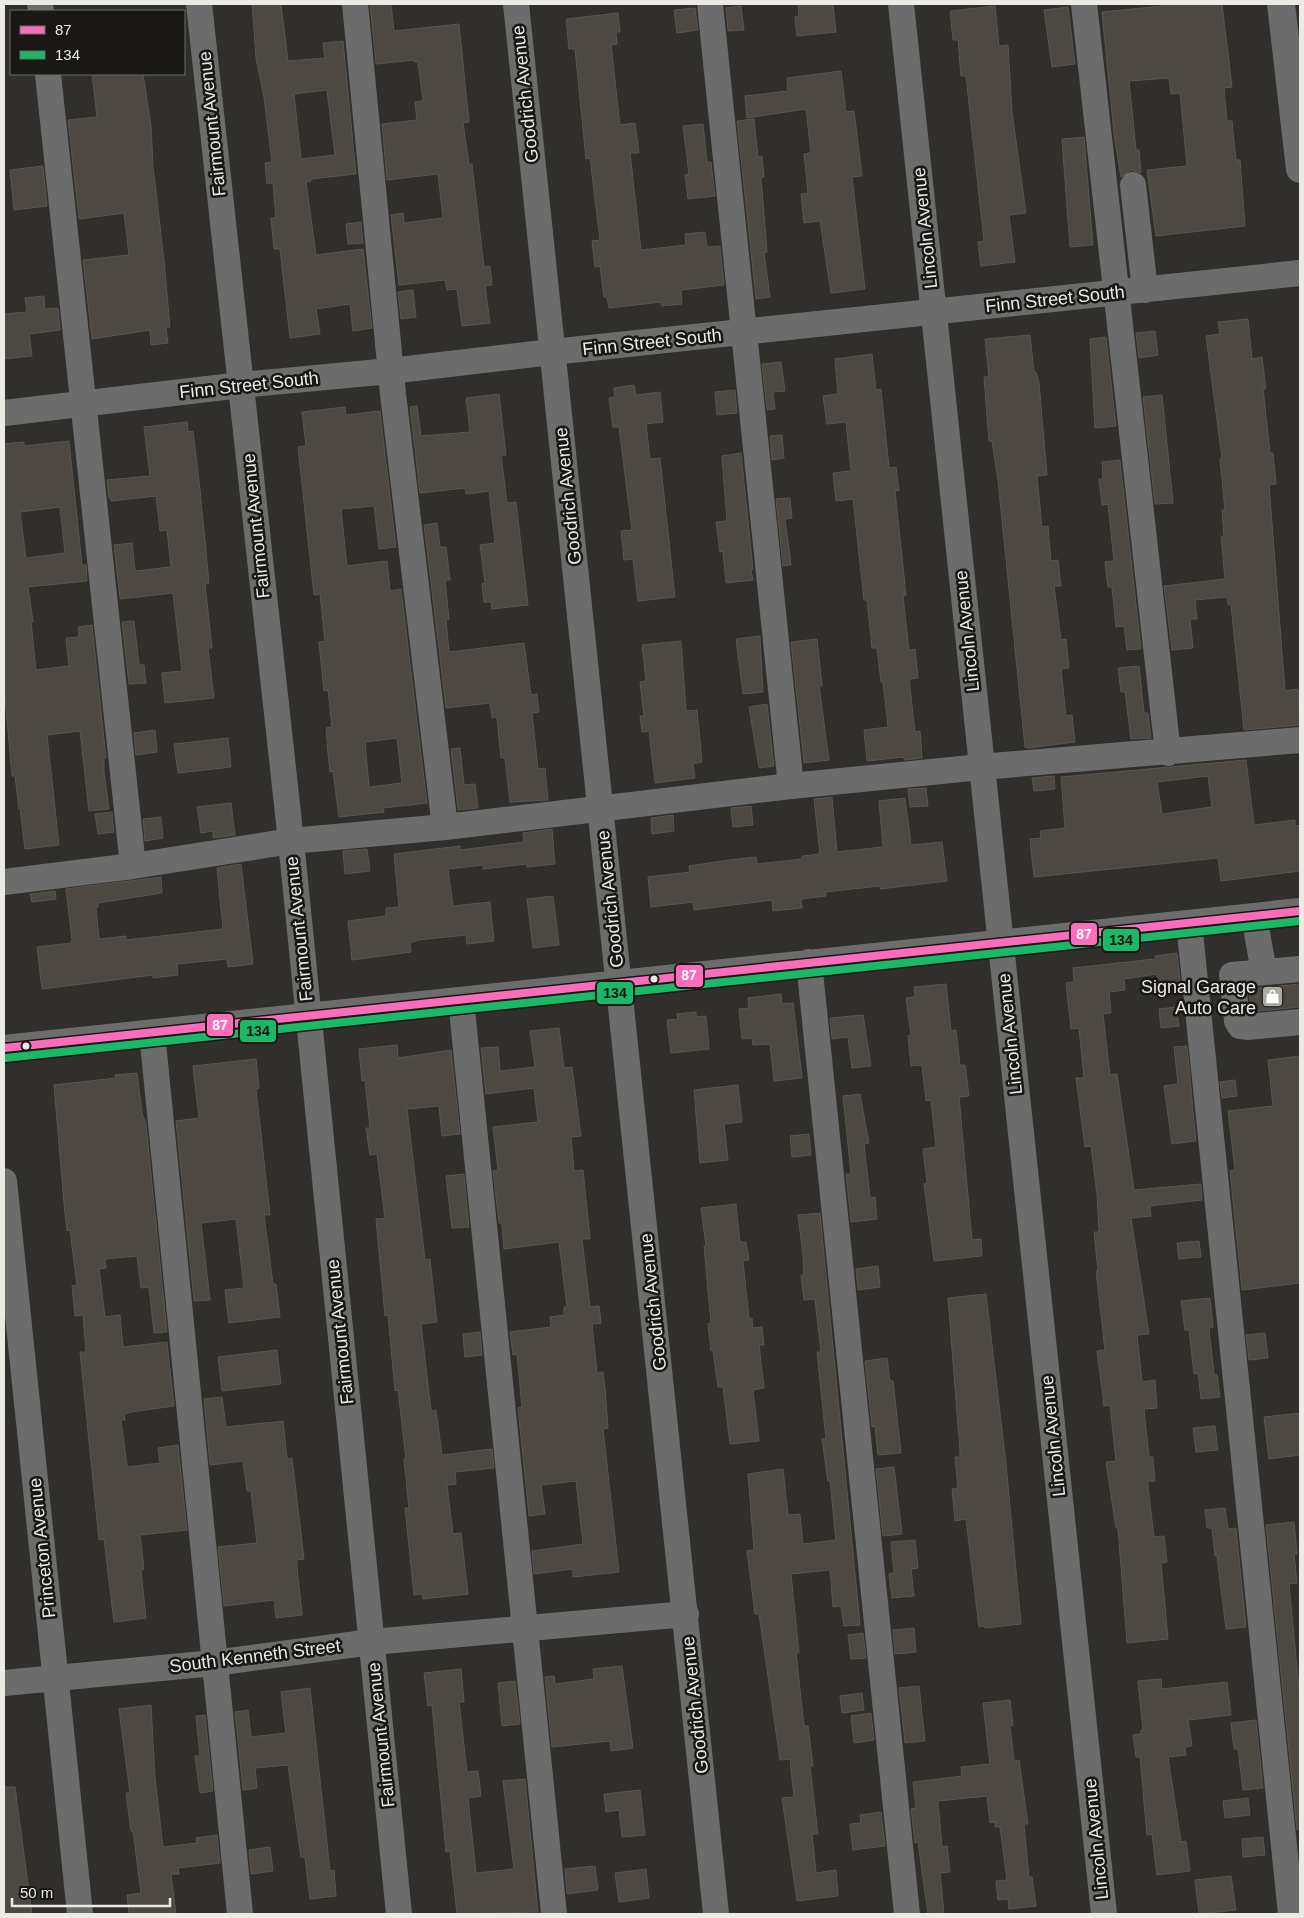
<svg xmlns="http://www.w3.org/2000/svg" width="1304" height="1918" viewBox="0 0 1304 1918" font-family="Helvetica,sans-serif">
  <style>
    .building { fill: #4d4841; stroke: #595754; fill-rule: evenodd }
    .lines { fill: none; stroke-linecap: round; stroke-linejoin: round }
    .minor { stroke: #6d6c6c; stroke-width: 26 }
    .major { stroke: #6d6c6c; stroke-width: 28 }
    .bus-1-casing { stroke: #191815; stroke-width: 11 }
    .bus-2-casing { stroke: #191815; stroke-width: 11 }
    .bus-1 { stroke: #fb6dba; stroke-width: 8 }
    .bus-2 { stroke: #1ab867; stroke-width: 8 }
    .bus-dot { fill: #ebeae5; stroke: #191815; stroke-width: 2 }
    .labels { text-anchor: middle; stroke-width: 5; stroke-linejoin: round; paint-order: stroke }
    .street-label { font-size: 18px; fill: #ebeae5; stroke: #191815 }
    .poi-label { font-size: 18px; fill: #ebeae5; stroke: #191815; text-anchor: end }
    .line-badge { stroke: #191815; stroke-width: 2 }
    .badge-label { font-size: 14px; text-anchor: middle; font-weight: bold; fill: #fff }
    .pale-badge-label { font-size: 14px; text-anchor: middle; font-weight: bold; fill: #111 }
  </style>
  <rect width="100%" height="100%" fill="#302f2b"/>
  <path class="building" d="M252,4H281L288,61L325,58L323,43L343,41L356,174L311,179V181L306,182L316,255L363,249L372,328L353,331L350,304L316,309L320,334L290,338L280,249H274L271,218H276L273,183L267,184L265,163L272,162L264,97L256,58ZM327,90L335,155L301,159L294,94Z
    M370,4H391L394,31L459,24L469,122L463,123L469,164H472L484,267L490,266L492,285L485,286L490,323L462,326L457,289L447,290L445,280L399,285L391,215L403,213L404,223L443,218L438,174L387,180L382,124L417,120L415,102L423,101L418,62H415V60L376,64Z
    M798,4H833L836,32L797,36L795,17L799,16Z
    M1161,4H1222L1232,87L1224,88L1227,121H1232L1236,160H1240L1245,226L1156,236L1147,170L1187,166L1180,93L1171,94L1169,78L1129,81L1136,150H1139L1141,173L1131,170L1121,177L1114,134L1102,12L1162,6Z
    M741,6L744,30L728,31L726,8Z
    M995,6L999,46L1008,45L1012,112L1026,213L1009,215L1015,262L981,266L978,242L984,241L966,76H961L958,40H953L950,11Z
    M1068,7L1075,64L1052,67L1044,10Z
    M695,8L698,30L677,33L674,10Z
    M618,13L620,32H616L617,44L611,45L620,125L635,123L639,153H630L641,250L686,245L685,234L705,232L707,247L720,246L724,285L681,290L682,304L662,306L661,302L609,308L607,297H604L600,266L595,267L592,241L600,240L590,158L586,159L575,49H569L566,19Z
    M841,71L846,112L854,111L862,176L852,177L865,289L831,293L820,221L804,223L801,194L808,193L804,154L811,153L806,109L747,118L745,96L788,91L787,78Z
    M92,74H143L151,126L153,166L164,261L170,327L166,328L168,343L151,345L150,330L92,339L83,260L129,255L124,213L79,219L68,120L97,117Z
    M754,119L758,157L762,156L764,177H761L767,252L764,253L770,297L756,299L737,121Z
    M703,124L707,162H711L715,196L688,199L685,175L689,174L683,126Z
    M1084,137L1093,245L1070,247L1062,139Z
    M43,166L47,206L14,210L10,170Z
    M361,222L363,243L348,244L346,224Z
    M413,290L416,317L401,319L398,292Z
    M44,296L45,309L58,308L60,330L29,334L32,356L4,359V314L27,312L25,298Z
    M1248,319L1252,359L1262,357L1266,389H1263L1270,453H1273L1276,484L1269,485L1285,691L1298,689L1300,725L1244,730L1231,605H1228L1227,597L1195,600L1197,619H1190L1193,648L1172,650L1164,586L1225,579L1221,537L1224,536L1222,510H1225L1220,459L1222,458L1206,336L1220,334L1218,322Z
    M1155,331L1158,355L1139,358L1136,333Z
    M1030,335L1034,372H1036L1039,383L1047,475L1037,476L1042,527L1048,526L1051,561L1058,560L1061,586H1054L1061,640L1066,639L1069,668L1061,669L1066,716L1072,715L1075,742L1029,748L1025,747L998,480L992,441H989L984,377H989L985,339Z
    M1106,337L1116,426L1095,428L1090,339Z
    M872,354L876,390L881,389L889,468L896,467L899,490L895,491L906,595L903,596L909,650L915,649L918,678L909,679L915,732L920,731L922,758L904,760V757L867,761L864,730L888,727L883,682H881L877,648H872L867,600H864L853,499L836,501L833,473L851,471L846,422L827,424L823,396L838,394L835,359Z
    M781,362L785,391L773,392L775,409L767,410L762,364Z
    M634,385L636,395L660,392L663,422L646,424L650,459L660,458L675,597L638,601L633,559L624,560L621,531L632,530L619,427H613L609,398L615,397L614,388Z
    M735,390L737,413L717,415L715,392Z
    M499,394L506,455H501L507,503L516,502L528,605L492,609L491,602H484L482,584L485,583L480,545L495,543L489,491L466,494L465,488L420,493L410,407L417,406L421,436L470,432L466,398Z
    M1162,395L1173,503L1155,504L1143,397Z
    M345,407L346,415L380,411L396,547L379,549L374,506L341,509L347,566L387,561L390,591L401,589L427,803L383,808L384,812L339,817L333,771L330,772L328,753L326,728L332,727L328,690L324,691L319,642L325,641L320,594L314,595L298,447L306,446L302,412ZM397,738L402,783L369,787L365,742Z
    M187,422L188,432L193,431L200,490L209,583L205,584L212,648H208L214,698L165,703L162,673L182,671L173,593L120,599L114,545L132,543L135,571L171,567L167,530L160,531L156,496L111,501V498H109L107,480L150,476L144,427Z
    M782,435L784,458L772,460L770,436Z
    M69,441L82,565H86L87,581L28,587L33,622H31L36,670L69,666L66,638L79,637L78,627L92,625L106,758H104V772L109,809L89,811L80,731L47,735L59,845L25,849L20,808L19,809L15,776H12L4,685V444L24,442V446ZM60,507L65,553L26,558L20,512Z
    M741,453L753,569L751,570L753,580L726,583L723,551L720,552L716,522L727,521L722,456Z
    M1120,460L1141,649L1127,650L1124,626L1116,627L1112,587H1108L1105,562L1114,561L1108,504L1102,505L1099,479H1103L1102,462Z
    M790,498L792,518L785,519L791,565L783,566L776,499Z
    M437,523L440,547H446L450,580H445L449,619L446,620L449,652L524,643L531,695L537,694L539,712L532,713L538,769L545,768L548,800L510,802L505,758H501L497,717L492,718L490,703L446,708L424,525Z
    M134,621L139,665H144L146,683L129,684L122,622Z
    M760,636L763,692L743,694L736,639Z
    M817,639L822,686H819L829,760L804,763L791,642Z
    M681,641L686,711L697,710L702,762L693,764L695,778L655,783L649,731L642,732L640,716H644L640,682L646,681L642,645Z
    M1139,666L1144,713H1148L1151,738L1131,739L1125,692H1121L1118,668Z
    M767,704L774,766L759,768L749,707Z
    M155,730L157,752L136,755L134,733Z
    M228,738L231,767L178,773L174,744Z
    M460,748L464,785L475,784L478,808L458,810L451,749Z
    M1246,760L1254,825L1295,820V826L1300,825V871L1221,881L1218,858L1034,877L1030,839L1041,838L1040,831L1065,828L1061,777ZM1208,776L1212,807L1162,814L1157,782Z
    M1054,776L1055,789L1034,791L1032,778Z
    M926,788L928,806L910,807L908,789Z
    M832,797L837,852L883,847L879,801L905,798L911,845L942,842L947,881L880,889V886L825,892L826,896L801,899L802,908L773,911L772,900L694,910L693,902L651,907L648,877L690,872L689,866L729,860L756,857L757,864L802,859V856L820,854L814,799Z
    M231,803L235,835L213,838V831L201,833L197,807Z
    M751,806L753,825L733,827L731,808Z
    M112,812L114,832L98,834L95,814Z
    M673,815L674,831L652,834L651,818Z
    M161,817L163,838L145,841L143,819Z
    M552,829L555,864L527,867V864L483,869V865L448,869L453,906L490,902L494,941L467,944L466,935L418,940L410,943L411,952L352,960L348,921L386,916V908L399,907L394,854L460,846V850L524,842L523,833Z
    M367,849L370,871L345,874L343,851Z
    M241,864L253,964L228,967L227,959L177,964L178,975L153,978V975L42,989L37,947L71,943L72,940L66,889L161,877L162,893L98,903V907H96L99,939L126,936V940L223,929L217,868Z
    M55,891L56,899L32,902L30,894Z
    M553,896L559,945L533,948L527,899Z
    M1177,953L1181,990L1159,992L1157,974L1124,979L1125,990L1109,992L1111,1013L1103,1014L1110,1075L1117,1074L1134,1190L1201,1184L1202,1200L1150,1206L1151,1216L1131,1218L1149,1334L1137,1335L1142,1382L1155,1380L1157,1408L1144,1409L1149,1457H1153L1155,1481H1148V1487L1154,1537L1164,1536L1167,1562L1161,1563L1168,1639L1127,1643L1118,1528H1116L1106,1462L1116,1461L1110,1405L1104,1406L1097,1351L1105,1350L1096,1271H1098L1094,1232H1099L1097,1194L1091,1146L1085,1147L1076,1078H1084L1079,1028L1071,1029L1066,983L1074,982L1073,968L1155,959V956Z
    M946,984L951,1031L956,1030L960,1065H965L969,1096L959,1097L972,1240L981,1239L982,1256L934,1261L924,1184L927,1183L923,1149L936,1147L931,1100L926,1101L922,1065L911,1066L908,1036L911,1035L906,998L915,997L914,987Z
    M1300,984V1007L1251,1012L1249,989Z
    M781,994L782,1004L793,1003L802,1078L774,1081L770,1044L753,1045L752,1038L742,1039L739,1009L749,1008L748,998Z
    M1176,1007L1179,1026L1161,1028L1159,1009Z
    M696,1012V1017L706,1016L709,1049L671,1053L667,1020L678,1019L677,1014Z
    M863,1015L871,1066L852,1068L848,1037L832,1039L830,1018Z
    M559,1028L564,1068L572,1067L581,1136L571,1137L574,1171L583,1170L590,1239H582L590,1307L599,1306L601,1323L592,1324L597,1373L603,1372L605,1389L608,1428L603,1429L619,1572L573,1577V1569L534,1574L532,1551L583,1544L576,1481L541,1485L545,1514L529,1516L518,1408L522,1407L517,1354L513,1355L510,1332L551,1327L550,1317L564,1315V1307H567L559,1242L504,1249L502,1223H499L493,1171L498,1170L493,1127L538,1122L534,1088L486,1094L481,1048L498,1047L500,1071L535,1067L530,1031Z
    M397,1045L398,1058L451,1050L460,1134L442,1136L439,1106L407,1109L425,1260L430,1259L437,1322L421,1324L431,1411L436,1410L442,1455L492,1449L494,1468L455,1472L456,1484L447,1485L453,1534L461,1533L468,1594L423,1599L422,1594L414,1595L410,1556L405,1508H409L404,1459H406L398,1390L395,1391L388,1315L385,1316L376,1219L385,1218L377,1154L370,1155L366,1128H370L365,1080L362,1081L359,1049Z
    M1187,1046L1196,1141L1172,1144L1164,1086L1178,1084L1174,1047Z
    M1300,1056V1283L1242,1290L1230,1171L1235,1170L1228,1111L1273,1106L1268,1060Z
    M256,1059L259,1088L256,1089L270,1215H264L273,1284H276L280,1317L229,1323L225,1290L244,1288L236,1219L201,1223L210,1300L194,1301L176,1121L199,1118L193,1066Z
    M137,1073L142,1113L146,1124L167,1332L154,1333L149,1287L141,1288L137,1256L105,1259L106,1268L99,1269L105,1317L120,1315L123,1347L167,1342L174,1406L131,1412L124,1414L125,1420H121L127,1467L160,1463L158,1448L178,1445L187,1530L140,1535L144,1569L141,1570L146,1618L114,1622L104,1539L99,1540L80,1352H86L83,1315L75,1316L72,1286L77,1285L70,1230L67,1231L64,1203L54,1085L116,1078L115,1075Z
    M1235,1080L1237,1096L1222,1098L1220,1082Z
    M738,1085L742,1122L724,1124L728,1160L700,1163L694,1090Z
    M860,1094L869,1143L864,1144L870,1198L875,1197L877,1219L851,1222L846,1174H851L843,1096Z
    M809,1134L811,1155L792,1157L790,1136Z
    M464,1174L469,1227L452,1228L446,1176Z
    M736,1204L740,1242H746L749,1260L743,1261L749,1319L752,1318L753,1328L762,1327L764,1345H759L764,1388L753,1390L759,1441L730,1444L723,1387H718L713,1350L711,1351L708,1324L711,1323L704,1246H706L701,1208Z
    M820,1213L860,1625L844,1626L841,1606L833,1607L830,1570L791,1574L799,1653H796L804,1726H808L813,1766H810L818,1834H812L816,1873L836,1870L838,1896L797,1901L782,1798L794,1797L790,1759L780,1760L759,1614H755L747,1551L754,1550L748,1474L783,1469L788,1515L800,1514L803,1544L836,1540L830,1481H828L822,1439H826L817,1352H821L815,1299L804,1300L801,1275H804L803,1255L798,1215Z
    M1199,1241L1201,1257L1179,1259L1177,1243Z
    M878,1266L880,1287L858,1290L856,1269Z
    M986,1294L1006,1464L1021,1624L985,1628V1626L979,1627L966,1519L955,1521L952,1489L958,1488L955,1457H960V1451L948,1298Z
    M1210,1298L1213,1327L1209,1328L1214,1375H1217L1220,1397L1201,1399L1198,1373L1194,1374L1189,1330H1185L1181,1301Z
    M480,1332L482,1355L465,1357L463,1334Z
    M1265,1333L1268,1358L1249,1360L1246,1335Z
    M277,1350L281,1384L222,1391L218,1357Z
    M887,1358L890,1381H893L901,1453L878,1455L875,1426L872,1427L865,1361Z
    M222,1397L226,1427L283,1421L287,1459L292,1458L304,1559L297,1560V1567L302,1615L276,1618L274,1600L224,1606L218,1547L257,1543L251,1491H247L243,1461L210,1465L204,1399Z
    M1300,1413V1455L1269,1459L1264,1417Z
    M1215,1426L1218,1450L1196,1452L1193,1428Z
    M894,1467L902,1534L883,1536L876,1469Z
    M1225,1508L1228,1529L1236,1528L1246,1627L1226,1629L1217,1556H1215L1212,1528H1207L1205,1510Z
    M1294,1522L1297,1554H1294L1297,1583L1289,1584L1300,1699V1829L1297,1830L1266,1525Z
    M915,1540L918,1568L911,1569L914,1596L892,1598L889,1574L894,1573L891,1542Z
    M914,1628L916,1652L895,1654L893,1630Z
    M863,1633L866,1658L851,1659L848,1635Z
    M622,1666L633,1748L611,1751L610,1741L552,1747L545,1677L554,1676L555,1684L594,1679L593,1669Z
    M461,1669L464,1702H459L467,1772L478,1771L481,1796L468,1798L476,1873L514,1869L503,1781L525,1779L538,1912L457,1914L450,1851L446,1852L432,1705L428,1706L424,1673Z
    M1161,1679L1162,1689L1227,1682L1231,1715L1188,1720L1192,1746L1185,1747L1186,1755L1168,1757L1181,1842L1186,1841L1190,1871L1157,1875L1152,1834L1147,1835L1140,1757H1136L1133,1735L1141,1734V1730H1143L1138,1681Z
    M515,1681L520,1724L502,1726L498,1683Z
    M919,1686L925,1741L905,1743L899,1688Z
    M310,1688L330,1871L334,1870L336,1896L310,1899L305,1857H301L288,1765L255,1768L257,1788L243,1790L235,1712L248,1710L251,1737L286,1733L281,1692Z
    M862,1693L864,1710L842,1713L840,1696Z
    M1010,1700L1013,1725L1010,1726L1014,1761L1019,1760L1028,1824H1024L1029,1877H1032L1036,1906L1009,1909L1008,1899L998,1900L996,1881L1007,1880L1000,1827H995V1822L990,1823L987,1796L938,1801L942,1847L947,1846L950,1872L940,1873L944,1914H928L918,1842L915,1843L911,1809L916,1808L913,1782L962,1776L961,1767L990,1764L983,1703Z
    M151,1705L155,1778L163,1847L197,1843L196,1838L217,1835L220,1863L178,1868L179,1874H171L176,1914H129L127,1895L141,1893L133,1831H131L126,1793H130L119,1709Z
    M871,1713L874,1740L854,1743L851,1716Z
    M205,1715L213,1791L200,1793L195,1756H200L196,1716Z
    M1256,1720L1263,1788L1243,1790L1238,1749H1234L1231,1723Z
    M4,1787H15L32,1914H4Z
    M640,1790L645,1835L622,1837L619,1810L606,1812L604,1794Z
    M1248,1798L1250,1815L1225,1818L1223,1801Z
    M881,1812L885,1846L853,1850L850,1824L861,1823L860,1815Z
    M1263,1837L1265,1855L1243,1857L1242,1839Z
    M270,1847L273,1871L251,1874L249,1850Z
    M595,1866L598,1890L567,1894L565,1869Z
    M646,1869L649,1898L619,1902L615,1873Z
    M1231,1876L1236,1910L1199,1914L1195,1880Z"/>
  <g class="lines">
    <path class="minor" d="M40,4L41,11
      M199,4L291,841L399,1914
      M355,4L393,394L445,827
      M516,4L716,1914
      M710,4L791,786
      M901,4L1104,1914
      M1084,4L1168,753
      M48,74L133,866
      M1133,185L1145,290
      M4,413L241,385L390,371L552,352L1300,273
      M4,882L133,866L291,841L445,827L791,786L981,767L1300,740
      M1254,916L1264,972
      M1189,923L1291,1914
      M809,962L907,1914
      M1300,969L1232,975L1237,1021L1240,1026L1247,1027L1300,1022
      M461,1000L554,1914
      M152,1033L240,1914
      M4,1048L1300,911
      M4,1181L80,1914
      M4,1683L214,1663L372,1642L686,1614"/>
    <path class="major" d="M1281,4L1300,169"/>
    <defs>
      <path id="bus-1" d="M4,1048L1300,911"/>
      <path id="bus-2" d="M5,1058L1300,921"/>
    </defs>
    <use href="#bus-1" class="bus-1-casing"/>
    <use href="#bus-2" class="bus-2-casing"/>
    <use href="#bus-1" class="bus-1"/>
    <use href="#bus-2" class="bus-2"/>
  </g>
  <defs>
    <symbol id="shop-square" viewBox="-11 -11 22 22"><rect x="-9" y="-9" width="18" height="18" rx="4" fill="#aaa9a4" stroke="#191815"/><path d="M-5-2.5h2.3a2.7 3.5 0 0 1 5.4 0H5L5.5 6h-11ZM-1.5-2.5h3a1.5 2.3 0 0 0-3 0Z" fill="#fff"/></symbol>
  </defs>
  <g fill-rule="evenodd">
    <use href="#shop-square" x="1260" y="984" width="25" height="25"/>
  </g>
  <g class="bus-dot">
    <circle cx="654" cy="979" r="4.5"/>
    <circle cx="26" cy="1046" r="4.5"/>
  </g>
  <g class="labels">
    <g class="street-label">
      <text transform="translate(525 94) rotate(-96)" y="6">Goodrich Avenue</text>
      <text transform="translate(212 124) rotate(-96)" y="6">Fairmount Avenue</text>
      <text transform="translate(925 228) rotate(-96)" y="6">Lincoln Avenue</text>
      <text transform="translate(1055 299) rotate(-6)" y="6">Finn Street South</text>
      <text transform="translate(652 342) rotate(-6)" y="6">Finn Street South</text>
      <text transform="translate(249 385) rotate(-6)" y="6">Finn Street South</text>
      <text transform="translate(568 496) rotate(-96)" y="6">Goodrich Avenue</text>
      <text transform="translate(256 526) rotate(-96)" y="6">Fairmount Avenue</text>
      <text transform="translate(967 631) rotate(-96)" y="6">Lincoln Avenue</text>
      <text transform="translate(610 899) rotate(-96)" y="6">Goodrich Avenue</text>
      <text transform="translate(299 929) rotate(-96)" y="6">Fairmount Avenue</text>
      <text transform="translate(1010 1034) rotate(-96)" y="6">Lincoln Avenue</text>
      <text transform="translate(653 1302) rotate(-96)" y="6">Goodrich Avenue</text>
      <text transform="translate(340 1332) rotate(-96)" y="6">Fairmount Avenue</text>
      <text transform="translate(1053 1436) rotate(-96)" y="6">Lincoln Avenue</text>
      <text transform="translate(42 1548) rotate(-96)" y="6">Princeton Avenue</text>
      <text transform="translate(255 1656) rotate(-7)" y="6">South Kenneth Street</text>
      <text transform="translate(695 1705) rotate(-96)" y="6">Goodrich Avenue</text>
      <text transform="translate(381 1735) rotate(-96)" y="6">Fairmount Avenue</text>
      <text transform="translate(1096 1839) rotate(-96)" y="6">Lincoln Avenue</text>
    </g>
    <g class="poi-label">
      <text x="1256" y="993">Signal Garage<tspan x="1256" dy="21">Auto Care</tspan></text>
    </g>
  </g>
  <g class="line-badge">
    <rect x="1070" y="922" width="28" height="24" rx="5" fill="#fb6dba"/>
    <rect x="1102" y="928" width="38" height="24" rx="5" fill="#1ab867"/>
    <rect x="675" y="964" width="29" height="24" rx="5" fill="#fb6dba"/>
    <rect x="596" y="981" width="38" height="24" rx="5" fill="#1ab867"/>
    <rect x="206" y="1013" width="28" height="24" rx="5" fill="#fb6dba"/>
    <rect x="239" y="1019" width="38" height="24" rx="5" fill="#1ab867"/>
  </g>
  <g class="badge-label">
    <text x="1084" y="939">87</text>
    <text x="689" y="980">87</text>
    <text x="220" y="1030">87</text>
  </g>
  <g class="pale-badge-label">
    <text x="1121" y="945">134</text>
    <text x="615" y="998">134</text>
    <text x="258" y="1036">134</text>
  </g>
  <rect width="1304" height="1918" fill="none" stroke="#ebeae5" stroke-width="10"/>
  <rect x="10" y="10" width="175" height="65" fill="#191815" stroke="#6d6c68"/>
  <rect x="20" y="26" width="25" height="8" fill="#fb6dba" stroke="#6d6c68"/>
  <text x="55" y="35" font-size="15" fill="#ebeae5">87</text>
  <rect x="20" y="51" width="25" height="8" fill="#1ab867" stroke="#6d6c68"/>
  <text x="55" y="60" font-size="15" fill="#ebeae5">134</text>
  <path d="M12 1898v8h158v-8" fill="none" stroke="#ebeae5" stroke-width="2.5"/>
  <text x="20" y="1898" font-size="15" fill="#ebeae5" stroke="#191815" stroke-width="4" paint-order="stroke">50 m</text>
</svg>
